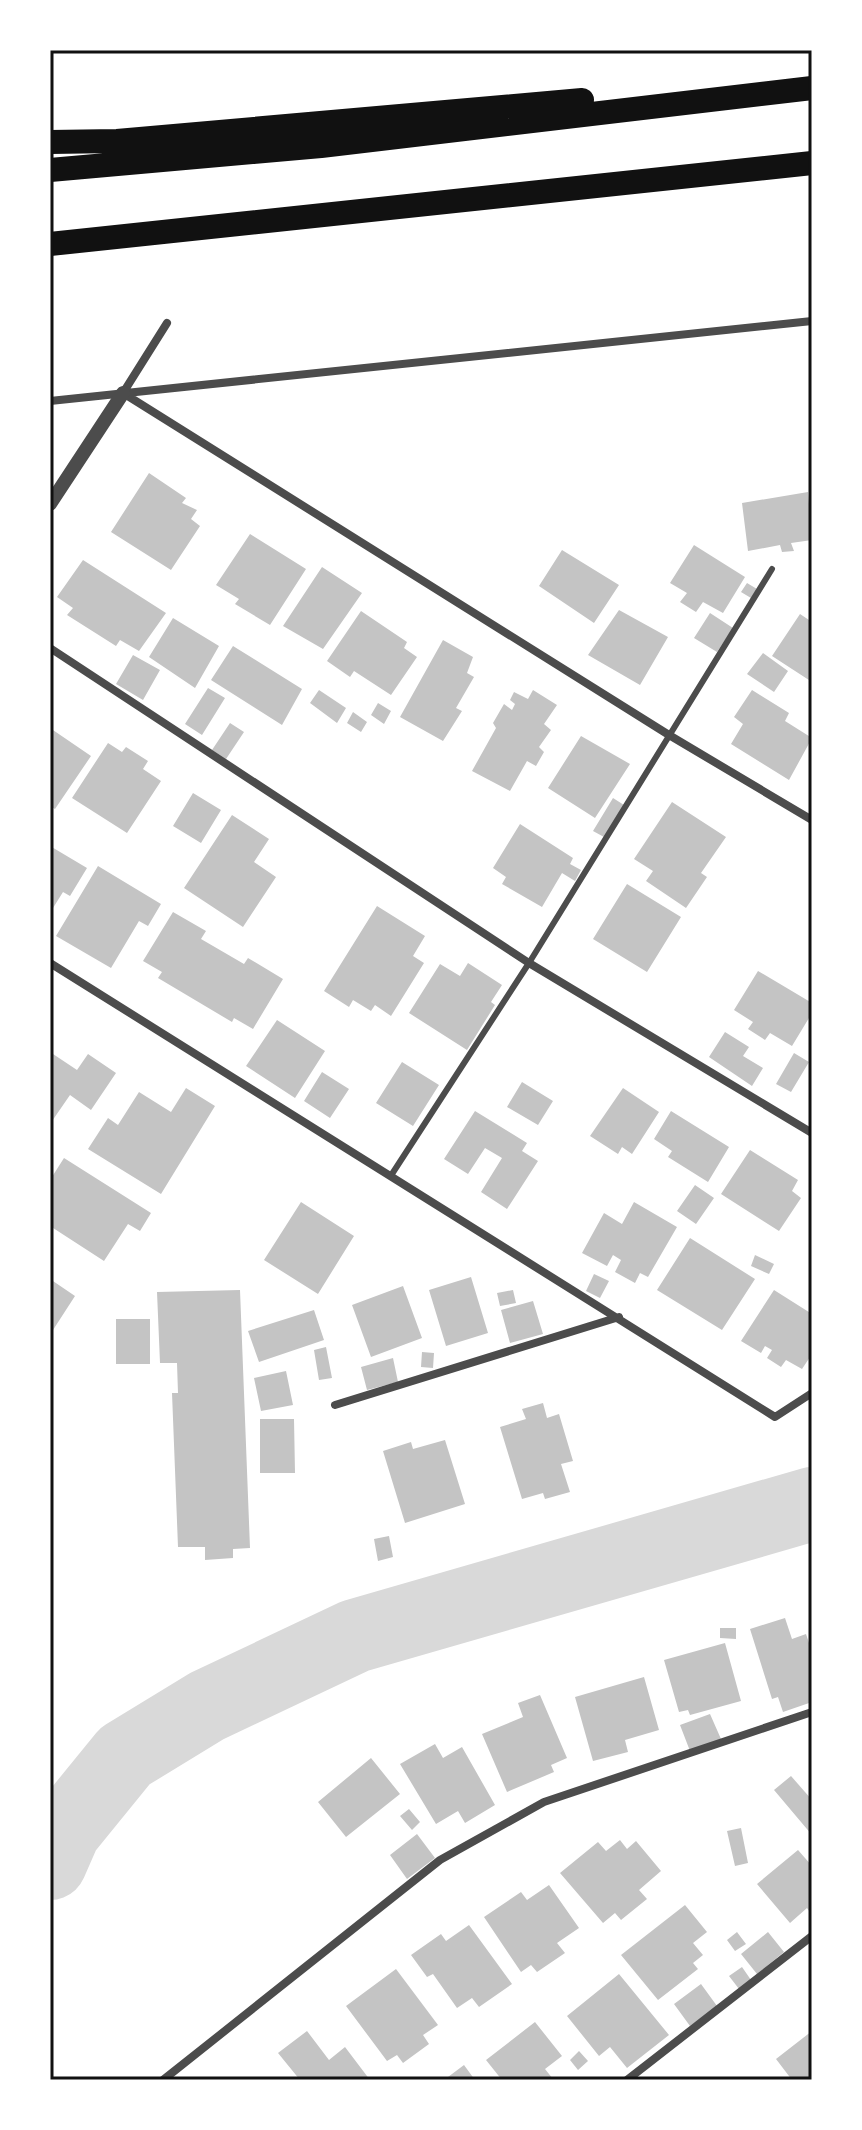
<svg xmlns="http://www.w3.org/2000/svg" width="862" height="2130" viewBox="0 0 862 2130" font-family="'Titillium Web',sans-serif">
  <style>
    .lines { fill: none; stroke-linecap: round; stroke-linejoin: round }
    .river { stroke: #d9d9d9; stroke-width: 74 }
    .building { fill: #c4c4c4 }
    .service { stroke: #4c4c4c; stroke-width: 6 }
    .minor { stroke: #4c4c4c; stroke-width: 8 }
    .tertiary { stroke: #4c4c4c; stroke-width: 14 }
    .motorway { stroke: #111; stroke-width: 24 }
    .neatline { fill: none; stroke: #111; stroke-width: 3 }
  </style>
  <rect width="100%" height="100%" fill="#fff"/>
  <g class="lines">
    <path class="river" d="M50,1863L64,1831L125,1756L207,1706L355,1636L812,1504"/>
  </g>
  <path class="building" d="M149,473L186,498L182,503L197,510L191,519L200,526L171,570L111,532Z
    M808,492L812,540L791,543L794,551L782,552L780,545L748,551L742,503Z
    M250,534L306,569L270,625L235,604L239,599L216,585Z
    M694,545L745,577L723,613L703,602L696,612L680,602L687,593L670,583Z
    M562,550L619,585L594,623L539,586Z
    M83,560L166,613L139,651L120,640L116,646L67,615L73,608L57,597Z
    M322,567L362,593L323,649L283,626Z
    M747,583L757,589L751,598L741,592Z
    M619,610L668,637L640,685L588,655Z
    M361,611L407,642L404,648L417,657L391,695L354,671L350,677L327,661Z
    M710,613L733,628L717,652L694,638Z
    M800,614L812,622V682L772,656Z
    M173,618L219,646L195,688L149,657Z
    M443,640L473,657L467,673L474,677L456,708L462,711L443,741L400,717Z
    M233,646L302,689L282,725L211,680Z
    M763,653L788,671L774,692L747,674Z
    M133,655L160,670L143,700L116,684Z
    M208,688L225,698L202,735L185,724Z
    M319,690L346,708L337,723L310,703Z
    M533,690L557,705L544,724L551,730L539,747L544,752L536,766L527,761L510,791L472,771L496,728L493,723L504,704L512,710L515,704L510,700L514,692L528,699Z
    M752,690L789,713L785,721L812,738L789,780L731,744L743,724L734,717Z
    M378,703L391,711L384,724L371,715Z
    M353,712L367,722L361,732L347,723Z
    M230,723L244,732L226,759L212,750Z
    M50,728L91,756L55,809L50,806Z
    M581,736L630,764L595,818L548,788Z
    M108,743L122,752L126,747L148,761L143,769L161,781L127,833L72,798Z
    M193,793L221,810L201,843L173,826Z
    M613,798L624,805L604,837L593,831Z
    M672,802L726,837L701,873L707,877L686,908L646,881L653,871L634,859Z
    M232,815L269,839L254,862L276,877L243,927L184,888Z
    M520,824L573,858L570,864L581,870L575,881L562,873L542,907L502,884L506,877L493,868Z
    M50,846L87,868L70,896L63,892L53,908L50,905Z
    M98,866L161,904L148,926L139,921L111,968L56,936Z
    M627,884L681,917L647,972L593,939Z
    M377,906L425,936L413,956L424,963L391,1016L375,1005L371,1011L353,1000L349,1007L324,991Z
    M173,912L206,931L201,939L244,964L248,958L283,979L253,1029L234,1018L232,1022L158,978L162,972L143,961Z
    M468,963L502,985L491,1002L495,1005L467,1050L409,1013L440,964L460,976Z
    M758,971L812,1003V1013L792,1046L770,1033L765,1040L748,1029L753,1022L734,1010Z
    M277,1020L325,1051L295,1098L246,1066Z
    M725,1032L749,1047L743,1056L763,1068L752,1086L709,1057Z
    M50,1052L77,1070L88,1054L116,1073L91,1110L70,1095L50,1124Z
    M794,1053L809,1062L791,1092L776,1084Z
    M402,1062L439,1085L413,1126L376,1103Z
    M322,1072L349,1089L330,1118L304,1101Z
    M522,1082L553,1101L538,1125L507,1107Z
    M186,1088L215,1106L161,1194L88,1149L108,1118L118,1125L139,1092L171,1112Z
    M623,1088L659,1112L632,1154L622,1147L618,1154L590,1136Z
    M475,1111L527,1143L522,1151L538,1161L507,1209L481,1192L502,1158L485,1148L468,1174L444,1159Z
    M671,1111L729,1147L708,1182L668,1157L672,1151L654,1139Z
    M750,1150L798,1180L792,1191L801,1198L779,1231L721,1194Z
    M64,1158L151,1213L140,1231L128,1224L104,1261L50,1226V1180Z
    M695,1185L714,1198L696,1224L677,1211Z
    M301,1202L354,1236L318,1294L264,1260Z
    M634,1202L677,1227L648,1277L640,1273L635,1283L615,1272L621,1260L613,1255L607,1266L582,1253L604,1213L622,1224Z
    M690,1238L755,1279L722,1330L657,1290Z
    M755,1255L774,1264L769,1274L751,1266Z
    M594,1274L609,1281L600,1298L586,1291Z
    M471,1277L488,1333L446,1346L429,1290Z
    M50,1279L75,1296L53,1330L50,1328Z
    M403,1286L422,1338L371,1357L352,1305Z
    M240,1290L250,1548L233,1549V1558L205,1560V1547H178L172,1393H178L177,1363H160L157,1292Z
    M513,1290L516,1303L500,1306L497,1293Z
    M774,1290L812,1314V1354L802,1369L786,1360L781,1367L767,1358L772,1350L765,1346L761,1353L741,1341Z
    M533,1301L543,1334L510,1343L501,1310Z
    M314,1310L324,1340L259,1362L248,1331Z
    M116,1319H150V1364H116Z
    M326,1347L332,1378L319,1380L314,1350Z
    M422,1352L434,1353L433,1368L421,1367Z
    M393,1358L398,1382L367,1390L361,1367Z
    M286,1371L293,1405L261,1411L254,1378Z
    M543,1403L547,1418L559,1414L573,1461L561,1464L570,1492L545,1499L543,1493L522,1499L500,1427L526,1419L522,1409Z
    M260,1419H294L295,1473H260Z
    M445,1440L465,1504L405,1523L383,1451L411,1442L413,1449Z
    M389,1536L393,1557L378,1561L374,1539Z
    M785,1618L792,1639L806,1634L812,1652V1702L783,1712L778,1697L772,1699L750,1629Z
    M720,1628H736V1639L720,1638Z
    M725,1643L741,1701L690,1715L688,1710L679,1712L664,1660Z
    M644,1677L659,1730L625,1740L628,1752L593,1761L575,1697Z
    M540,1695L567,1758L551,1765L554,1772L507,1792L482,1734L523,1717L518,1703Z
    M710,1714L721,1739L690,1751L680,1725Z
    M435,1744L443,1758L462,1747L495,1805L465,1823L458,1811L436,1824L400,1764Z
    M371,1758L400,1794L346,1837L318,1802Z
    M791,1776L812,1800V1835L774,1790Z
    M409,1809L420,1822L412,1830L400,1816Z
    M741,1828L748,1863L735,1866L727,1831Z
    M417,1834L435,1858L407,1879L390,1855Z
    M620,1840L627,1849L636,1841L661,1871L639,1890L647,1899L621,1920L615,1913L603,1923L560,1873L598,1842L606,1851Z
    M798,1850L812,1866V1915L807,1908L790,1923L757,1884Z
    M549,1885L579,1928L557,1943L565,1953L537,1972L531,1965L521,1972L484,1917L521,1892L527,1900Z
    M685,1905L707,1932L693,1943L703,1955L693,1963L698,1969L658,2000L621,1955Z
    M469,1925L512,1984L479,2007L472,1998L457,2008L433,1974L427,1977L411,1955L441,1934L446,1941Z
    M737,1932L746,1944L735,1951L727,1940Z
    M768,1932L784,1952L757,1974L741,1954Z
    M742,1967L751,1980L739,1989L729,1976Z
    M396,1969L438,2025L423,2035L429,2044L403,2063L397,2055L387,2061L346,2006Z
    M619,1974L669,2035L627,2068L610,2047L599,2056L567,2016Z
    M701,1984L717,2006L690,2026L674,2004Z
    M535,2022L562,2056L545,2069L553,2079L502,2080L486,2060Z
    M307,2031L329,2060L345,2047L370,2080H300L278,2053Z
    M812,2031V2080H792L776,2059Z
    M579,2051L588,2061L578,2070L570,2060Z
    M464,2065L475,2080H444Z"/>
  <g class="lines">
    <path class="service" d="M392,1174L529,963L772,569"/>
    <path class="minor" d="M123,393L669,735L812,820
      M123,393L167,323
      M50,401L812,321
      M50,648L529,963L812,1133
      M50,963L775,1417L812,1393
      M335,1405L619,1317
      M163,2080L440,1860L544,1802L812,1712
      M627,2080L812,1936"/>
    <path class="tertiary" d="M50,504L123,393"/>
    <path class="motorway" d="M50,142L117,141L582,100
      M50,170L321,146L812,88
      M50,244L812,163"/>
  </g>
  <rect width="862" height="2130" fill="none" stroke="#ffffff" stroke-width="104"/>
  <rect x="52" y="52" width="758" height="2026" class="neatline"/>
</svg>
